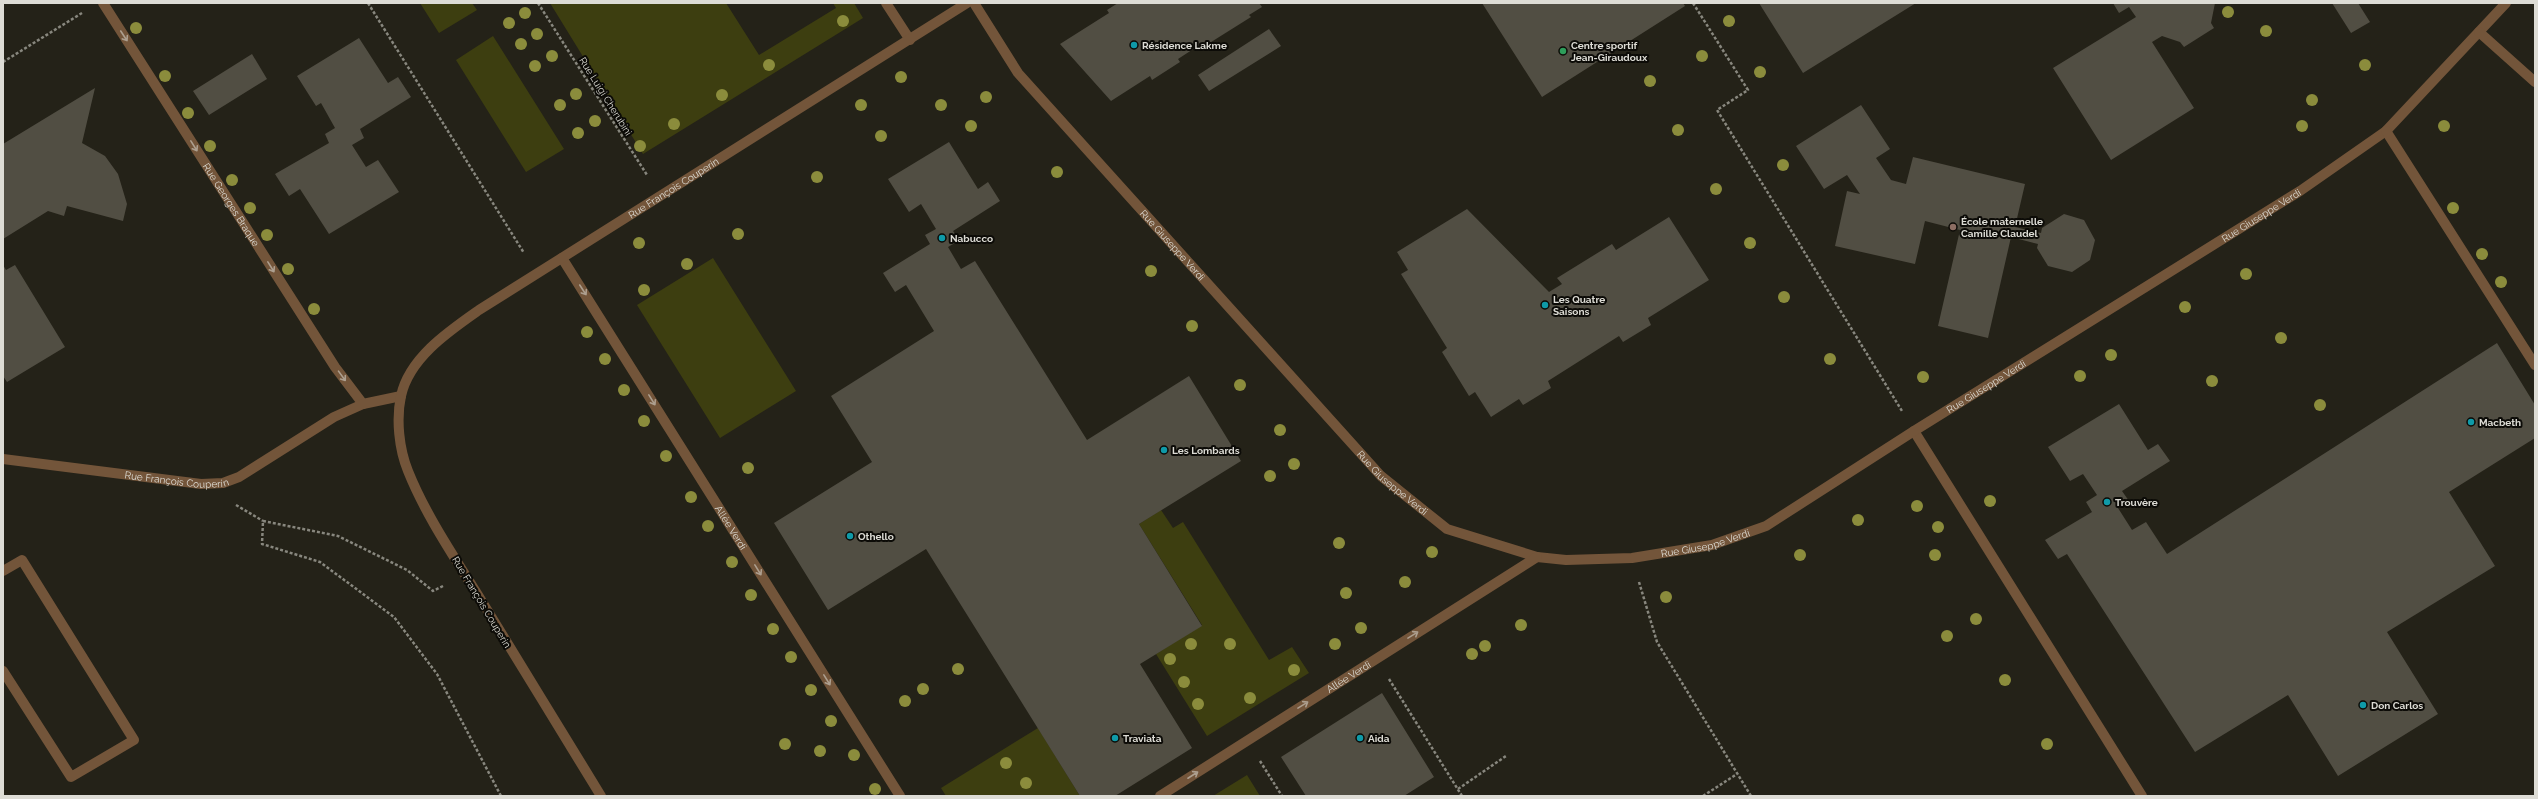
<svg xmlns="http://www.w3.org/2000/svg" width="2538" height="799" viewBox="0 0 2538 799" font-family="Raleway,sans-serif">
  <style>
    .green { fill: #3d3e10 }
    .building { fill: #514e43 }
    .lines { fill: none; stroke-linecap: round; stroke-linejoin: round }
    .path { stroke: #88877e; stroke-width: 2.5; stroke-dasharray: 3 2; stroke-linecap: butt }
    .service { stroke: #73553a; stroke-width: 10 }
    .pedestrian { stroke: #73553a; stroke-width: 10 }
    .minor { stroke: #73553a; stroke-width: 10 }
    .tertiary { stroke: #73553a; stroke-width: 10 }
    .tree { fill: #8b8c3c }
    .oneway { stroke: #ad9f8f }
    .culture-dot { fill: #0f9aa8; stroke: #0c0b07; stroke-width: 1.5 }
    .leisure-dot { fill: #2e9e5b; stroke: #0c0b07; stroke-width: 1.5 }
    .education-dot { fill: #8d6e63; stroke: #0c0b07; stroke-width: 1.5 }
    .labels { text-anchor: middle; stroke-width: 4; stroke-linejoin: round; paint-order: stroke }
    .poi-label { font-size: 10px; font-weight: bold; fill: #dddcd5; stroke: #0c0b07; text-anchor: start }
    .street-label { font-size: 10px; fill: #dddcd5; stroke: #0c0b07 }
  </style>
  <rect width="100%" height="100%" fill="#242218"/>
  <path class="green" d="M420,3H472L477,10L439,33Z
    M550,3H726L759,55L836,8L833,3H854L863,18L643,154Z
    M493,36L564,149L526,172L456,60Z
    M713,258L796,391L720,438L637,305Z
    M1161,510L1173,528L1183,522L1269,660L1292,647L1309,673L1207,736L1156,654L1202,625L1139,524Z
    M1038,728L1080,796H946L941,788Z
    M1247,775L1260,796H1213Z"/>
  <path class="building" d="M1118,3H1259L1262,7L1249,15L1251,17L1200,49L1198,46L1178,59L1180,62L1152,80L1150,76L1111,101L1060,44L1109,13L1107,10Z
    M1482,3H1683L1685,6L1542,97Z
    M1759,3H1916L1803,73Z
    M2113,3H2215L2211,23L2214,28L2184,47L2180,42L2162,36L2152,42L2194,108L2111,160L2053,68L2136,17L2129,7L2119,13Z
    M2332,3H2358L2370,22L2351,33Z
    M1269,29L1281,46L1209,91L1198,75Z
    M359,38L388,83L398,77L411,97L360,129L364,138L352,145L366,167L378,160L399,192L329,234L300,189L289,196L275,174L329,143L325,134L335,128L321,103L316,106L297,76Z
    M252,54L267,79L209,115L193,91Z
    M95,88L82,143L105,156L118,174L127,204L123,221L67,206L64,216L48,211L3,239V144Z
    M1861,105L1890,149L1876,158L1891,180L1906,184L1913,157L2025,184L2015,227L2041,233L2042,228L2064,214L2084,220L2095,240L2090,260L2072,272L2048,266L2037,248L2038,244L2011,237L1988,338L1938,326L1960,230L1925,221L1915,264L1835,246L1847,191L1860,194L1847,175L1824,189L1796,146Z
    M949,142L978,189L988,182L1000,201L953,231L960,240L948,247L961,269L975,261L1087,440L1189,376L1241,461L1139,524L1202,626L1140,664L1192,748L1115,796H1080L926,549L828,610L774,523L872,462L831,396L934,331L906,285L895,292L883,273L930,244L925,235L936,229L921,204L909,212L888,179Z
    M1467,209L1549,292L1562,284L1557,278L1612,244L1616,250L1669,217L1709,280L1648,318L1651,325L1623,342L1619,336L1548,381L1551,388L1523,405L1519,399L1491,417L1475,392L1469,396L1442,352L1447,348L1401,274L1408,270L1397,252Z
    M3,265L6,270L15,265L65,347L7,382L3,376Z
    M2497,343L2535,405V438L2449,492L2495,566L2387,632L2438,714L2338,776L2288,695L2195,752L2067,554L2058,559L2045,540L2092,512L2086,502L2097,495L2083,474L2070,481L2048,447L2119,404L2148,450L2158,444L2170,461L2122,491L2129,501L2118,508L2132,530L2146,522L2167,554Z
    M1382,693L1434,777L1404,796H1306L1281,757Z"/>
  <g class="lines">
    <path class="path" d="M368,3L524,253
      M538,3L647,175
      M1693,3L1748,90L1717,110L1902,411
      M3,62L82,13
      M236,505L263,521
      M1639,582L1657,642L1751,796
      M443,586L433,591L407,570L338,536L263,521L262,544L320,562L394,617L437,674L501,796
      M1389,679L1462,796
      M1260,761L1282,796
      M1458,789L1506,756
      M1703,796L1737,774"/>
    <path class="service" d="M886,3L910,40
      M3,571L22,560L134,740L71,777L3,671"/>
    <path class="pedestrian" d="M1914,431L2142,796"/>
    <g class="minor">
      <path id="s1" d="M103,3L335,367L363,404"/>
      <path id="s2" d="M974,3L1018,73L1381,476L1447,529L1537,557L1566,560L1632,558L1712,545L1766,526L1914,431L2300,191L2386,131L2506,3"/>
      <path d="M2479,32L2535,82"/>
      <path d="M2386,131L2535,365"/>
      <path id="s3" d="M562,258L900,796"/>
      <path id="s4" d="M3,459L201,484L223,483L239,477L334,417L363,404L401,396"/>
      <path id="s5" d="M1160,796L1537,557"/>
    </g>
    <path class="tertiary" id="s6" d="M601,796C561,731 521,665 481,600C455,558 426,516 408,471C399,449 396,419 401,396C409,358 449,331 479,310L967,3"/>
  </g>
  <g class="tree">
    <circle cx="2228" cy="12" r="6"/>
    <circle cx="525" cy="13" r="6"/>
    <circle cx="843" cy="21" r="6"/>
    <circle cx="1729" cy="21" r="6"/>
    <circle cx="509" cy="23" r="6"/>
    <circle cx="136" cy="28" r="6"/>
    <circle cx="2266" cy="31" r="6"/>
    <circle cx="537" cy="34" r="6"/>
    <circle cx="521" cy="44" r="6"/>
    <circle cx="552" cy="56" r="6"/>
    <circle cx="1702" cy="56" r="6"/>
    <circle cx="769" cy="65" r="6"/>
    <circle cx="2365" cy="65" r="6"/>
    <circle cx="535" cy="66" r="6"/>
    <circle cx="1760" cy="72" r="6"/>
    <circle cx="165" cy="76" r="6"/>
    <circle cx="901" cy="77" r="6"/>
    <circle cx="1650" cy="81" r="6"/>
    <circle cx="576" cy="94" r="6"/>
    <circle cx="722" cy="95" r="6"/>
    <circle cx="986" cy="97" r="6"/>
    <circle cx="2312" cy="100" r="6"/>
    <circle cx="560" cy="105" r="6"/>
    <circle cx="861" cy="105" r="6"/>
    <circle cx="941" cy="105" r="6"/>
    <circle cx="188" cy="113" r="6"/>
    <circle cx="595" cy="121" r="6"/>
    <circle cx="674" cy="124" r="6"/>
    <circle cx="971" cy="126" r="6"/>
    <circle cx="2302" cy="126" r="6"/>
    <circle cx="2444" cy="126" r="6"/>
    <circle cx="1678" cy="130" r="6"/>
    <circle cx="578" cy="133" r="6"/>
    <circle cx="881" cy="136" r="6"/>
    <circle cx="210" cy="146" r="6"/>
    <circle cx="640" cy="146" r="6"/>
    <circle cx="1783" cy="165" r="6"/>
    <circle cx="1057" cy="172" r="6"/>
    <circle cx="817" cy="177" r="6"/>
    <circle cx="232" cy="180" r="6"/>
    <circle cx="1716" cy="189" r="6"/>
    <circle cx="250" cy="208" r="6"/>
    <circle cx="2453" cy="208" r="6"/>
    <circle cx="738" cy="234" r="6"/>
    <circle cx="267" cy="235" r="6"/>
    <circle cx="639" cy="243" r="6"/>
    <circle cx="1750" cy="243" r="6"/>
    <circle cx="2482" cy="254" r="6"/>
    <circle cx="687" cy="264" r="6"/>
    <circle cx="288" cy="269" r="6"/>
    <circle cx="1151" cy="271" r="6"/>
    <circle cx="2246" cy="274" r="6"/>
    <circle cx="2501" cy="282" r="6"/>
    <circle cx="644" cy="290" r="6"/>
    <circle cx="1784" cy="297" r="6"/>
    <circle cx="2185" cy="307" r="6"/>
    <circle cx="314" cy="309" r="6"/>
    <circle cx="1192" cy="326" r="6"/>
    <circle cx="587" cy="332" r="6"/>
    <circle cx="2281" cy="338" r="6"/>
    <circle cx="2111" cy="355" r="6"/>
    <circle cx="605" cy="359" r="6"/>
    <circle cx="1830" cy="359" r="6"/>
    <circle cx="2080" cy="376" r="6"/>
    <circle cx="1923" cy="377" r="6"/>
    <circle cx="2212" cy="381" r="6"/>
    <circle cx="1240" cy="385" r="6"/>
    <circle cx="624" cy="390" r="6"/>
    <circle cx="2320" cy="405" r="6"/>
    <circle cx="644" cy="421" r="6"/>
    <circle cx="1280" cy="430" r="6"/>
    <circle cx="666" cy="456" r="6"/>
    <circle cx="1294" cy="464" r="6"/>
    <circle cx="748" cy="468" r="6"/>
    <circle cx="1270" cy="476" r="6"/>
    <circle cx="691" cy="497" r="6"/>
    <circle cx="1990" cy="501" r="6"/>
    <circle cx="1917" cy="506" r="6"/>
    <circle cx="1858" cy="520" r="6"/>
    <circle cx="708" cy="526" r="6"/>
    <circle cx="1938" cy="527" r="6"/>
    <circle cx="1339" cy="543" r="6"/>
    <circle cx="1432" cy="552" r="6"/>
    <circle cx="1800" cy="555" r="6"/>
    <circle cx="1935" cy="555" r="6"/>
    <circle cx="732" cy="562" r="6"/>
    <circle cx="1405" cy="582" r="6"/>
    <circle cx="1346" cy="593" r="6"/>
    <circle cx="751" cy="595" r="6"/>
    <circle cx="1666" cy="597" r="6"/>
    <circle cx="1976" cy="619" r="6"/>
    <circle cx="1521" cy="625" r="6"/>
    <circle cx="1361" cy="628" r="6"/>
    <circle cx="773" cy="629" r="6"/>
    <circle cx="1947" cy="636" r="6"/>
    <circle cx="1191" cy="644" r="6"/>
    <circle cx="1230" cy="644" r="6"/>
    <circle cx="1335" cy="644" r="6"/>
    <circle cx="1485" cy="646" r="6"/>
    <circle cx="1472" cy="654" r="6"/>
    <circle cx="791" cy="657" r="6"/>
    <circle cx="1170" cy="659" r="6"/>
    <circle cx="958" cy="669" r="6"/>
    <circle cx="1294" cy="670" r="6"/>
    <circle cx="2005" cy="680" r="6"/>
    <circle cx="1184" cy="682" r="6"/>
    <circle cx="923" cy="689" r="6"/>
    <circle cx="811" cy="690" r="6"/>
    <circle cx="1250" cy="698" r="6"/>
    <circle cx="905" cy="701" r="6"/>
    <circle cx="1198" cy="704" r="6"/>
    <circle cx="831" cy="721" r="6"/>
    <circle cx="785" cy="744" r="6"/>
    <circle cx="2047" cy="744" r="6"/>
    <circle cx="820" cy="751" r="6"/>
    <circle cx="854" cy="755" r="6"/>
    <circle cx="1006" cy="763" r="6"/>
    <circle cx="1026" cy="783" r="6"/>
    <circle cx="875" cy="789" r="6"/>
  </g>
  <defs><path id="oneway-shaft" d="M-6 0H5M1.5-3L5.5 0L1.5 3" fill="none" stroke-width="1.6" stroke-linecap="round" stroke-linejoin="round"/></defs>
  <g class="oneway">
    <use href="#oneway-shaft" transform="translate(124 36) rotate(57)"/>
    <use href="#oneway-shaft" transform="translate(194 146) rotate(58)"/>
    <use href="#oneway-shaft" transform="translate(271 267) rotate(58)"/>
    <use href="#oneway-shaft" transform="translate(583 290) rotate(57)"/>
    <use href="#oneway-shaft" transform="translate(342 376) rotate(54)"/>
    <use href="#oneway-shaft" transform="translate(652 400) rotate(58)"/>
    <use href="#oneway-shaft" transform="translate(758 570) rotate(58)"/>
    <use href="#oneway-shaft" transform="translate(1413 635) rotate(-32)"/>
    <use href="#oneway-shaft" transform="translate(827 680) rotate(58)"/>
    <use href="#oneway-shaft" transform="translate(1303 705) rotate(-32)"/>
    <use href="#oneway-shaft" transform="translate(1193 775) rotate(-33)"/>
  </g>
  <g class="culture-dot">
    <circle cx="1134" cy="45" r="4"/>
    <circle cx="942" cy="238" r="4"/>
    <circle cx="1545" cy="305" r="4"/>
    <circle cx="2471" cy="422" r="4"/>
    <circle cx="1164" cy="450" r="4"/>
    <circle cx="2107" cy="502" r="4"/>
    <circle cx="850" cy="536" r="4"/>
    <circle cx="2363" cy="705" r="4"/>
    <circle cx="1115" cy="738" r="4"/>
    <circle cx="1360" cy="738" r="4"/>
  </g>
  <circle class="leisure-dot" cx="1563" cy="51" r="4"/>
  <circle class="education-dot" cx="1953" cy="227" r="4"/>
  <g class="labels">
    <g class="poi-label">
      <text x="1142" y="49">Résidence Lakme</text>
      <text x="1571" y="49">Centre sportif<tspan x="1571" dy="12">Jean-Giraudoux</tspan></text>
      <text x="1961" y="225">École maternelle<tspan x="1961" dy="12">Camille Claudel</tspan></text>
      <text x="950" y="242">Nabucco</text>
      <text x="1553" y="303">Les Quatre<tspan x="1553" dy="12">Saisons</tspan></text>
      <text x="2479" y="426">Macbeth</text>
      <text x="1172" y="454">Les Lombards</text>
      <text x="2115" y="506">Trouvère</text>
      <text x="858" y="540">Othello</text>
      <text x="2371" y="709">Don Carlos</text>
      <text x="1123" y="742">Traviata</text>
      <text x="1368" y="742">Aida</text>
    </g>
    <g class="street-label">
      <text transform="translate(606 96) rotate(58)" y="4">Rue Luigi Cherubini</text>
      <text dy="4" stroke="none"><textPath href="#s6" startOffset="803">Rue François Couperin</textPath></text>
      <text dy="4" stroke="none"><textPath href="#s1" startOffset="239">Rue Georges Braque</textPath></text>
      <text dy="4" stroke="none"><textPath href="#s2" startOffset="1622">Rue Giuseppe Verdi</textPath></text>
      <text dy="4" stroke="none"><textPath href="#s2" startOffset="314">Rue Giuseppe Verdi</textPath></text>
      <text dy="4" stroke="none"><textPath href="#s2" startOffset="1298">Rue Giuseppe Verdi</textPath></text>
      <text dy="4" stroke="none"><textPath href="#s4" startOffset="175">Rue François Couperin</textPath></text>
      <text dy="4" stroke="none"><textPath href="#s2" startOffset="638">Rue Giuseppe Verdi</textPath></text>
      <text dy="4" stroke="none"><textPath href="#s3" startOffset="318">Allée Verdi</textPath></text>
      <text dy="4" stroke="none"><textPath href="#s2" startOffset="974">Rue Giuseppe Verdi</textPath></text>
      <text transform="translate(482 602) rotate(59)" y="4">Rue François Couperin</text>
      <text dy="4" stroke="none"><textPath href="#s5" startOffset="223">Allée Verdi</textPath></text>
    </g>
  </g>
  <rect width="2538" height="799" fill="none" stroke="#dddcd5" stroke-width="8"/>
</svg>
